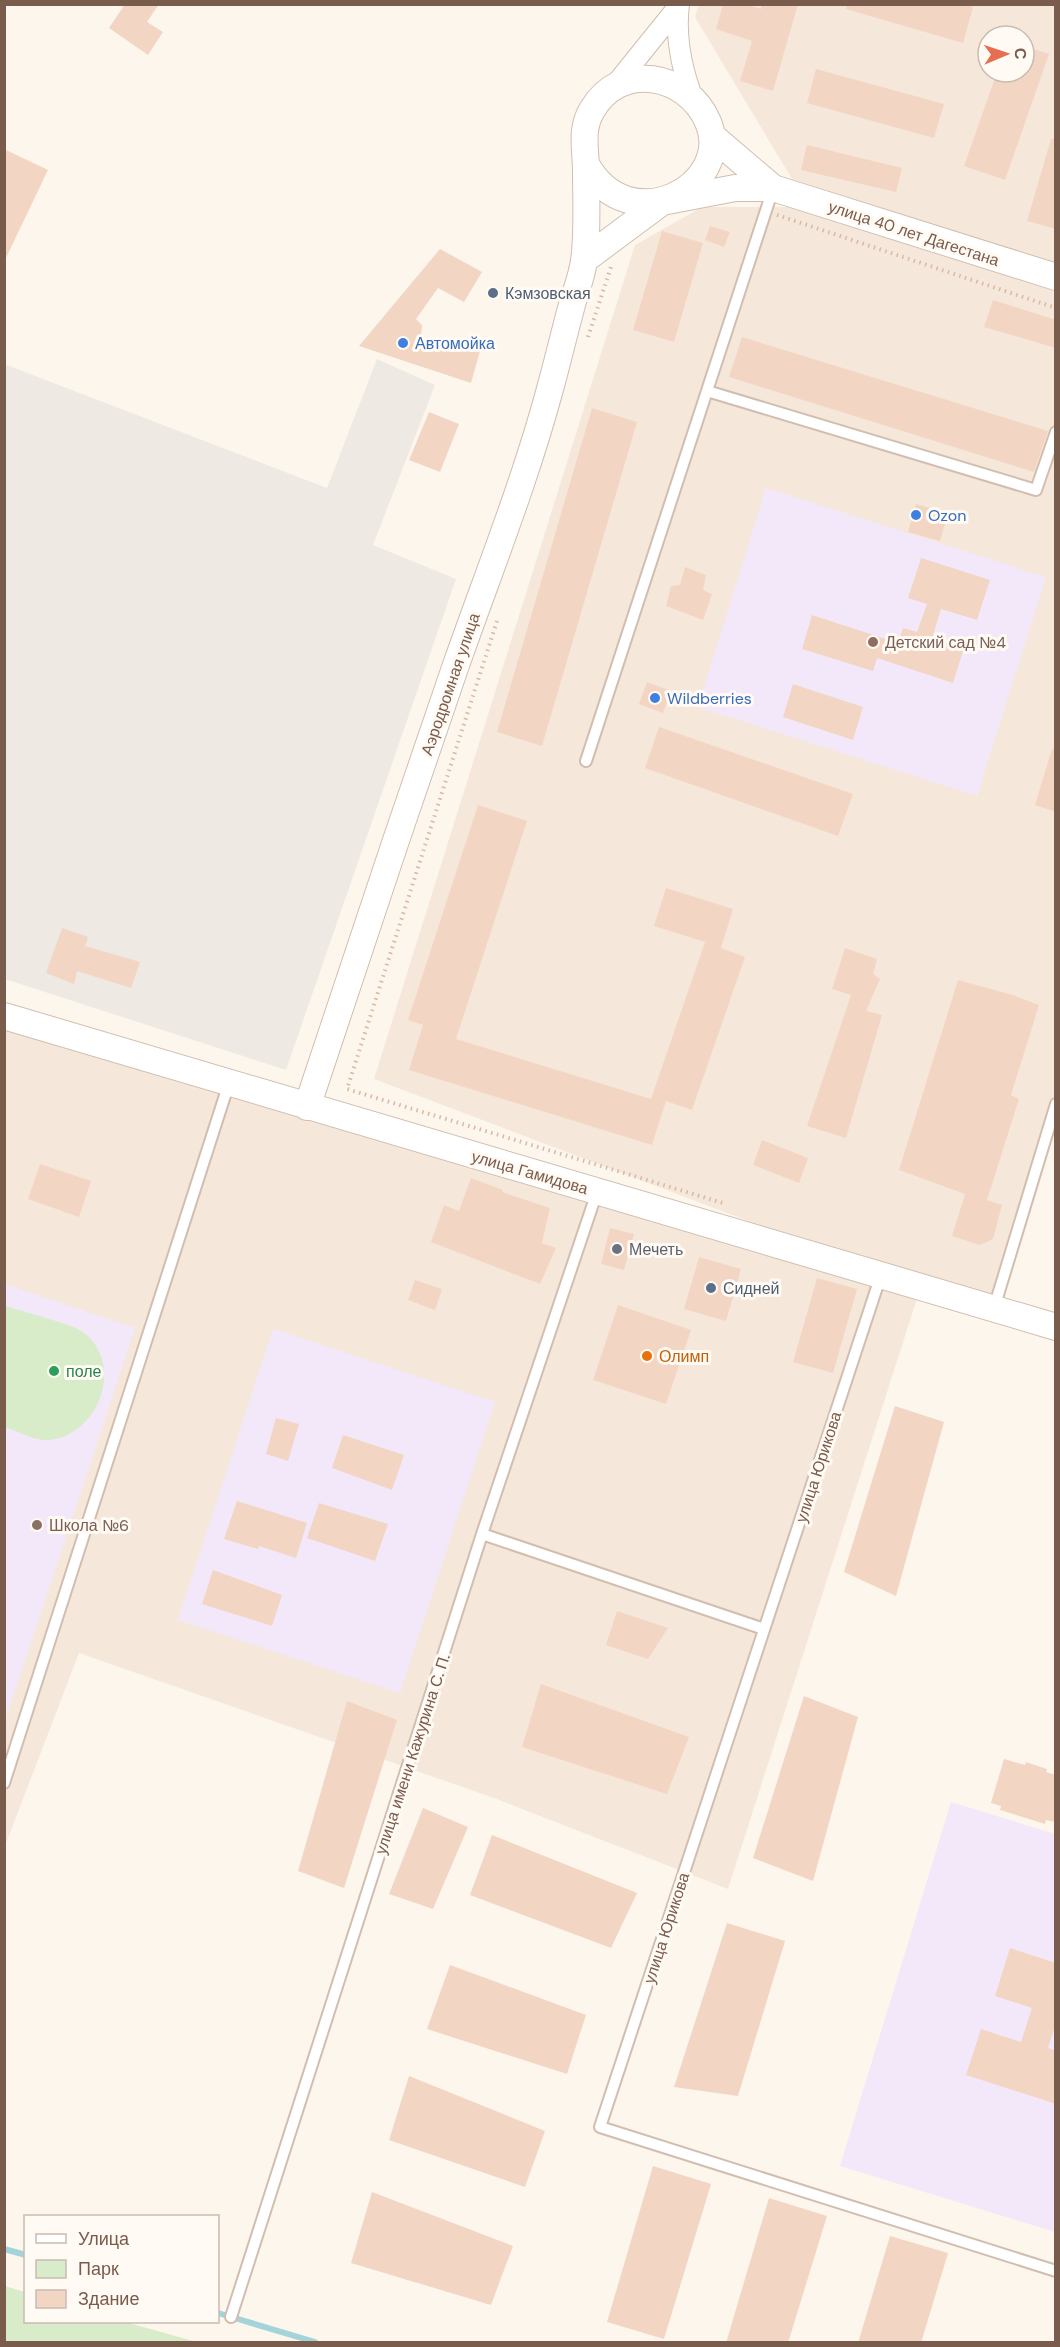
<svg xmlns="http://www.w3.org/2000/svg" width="1060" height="2347" viewBox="0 0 1060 2347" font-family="'DM Sans',sans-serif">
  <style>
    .residential { fill: #f5e8da; fill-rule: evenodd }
    .industrial { fill: #efe9e4 }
    .education { fill: #f3e8fa }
    .green { fill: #d8ecc9 }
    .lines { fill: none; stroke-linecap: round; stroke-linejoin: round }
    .stream { stroke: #a5d3da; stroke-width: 6 }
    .building { fill: #f3d5c3 }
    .service-casing { stroke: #d1beb0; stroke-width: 14 }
    .minor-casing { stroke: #d1beb0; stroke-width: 22 }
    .tertiary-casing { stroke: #d1beb0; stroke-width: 28 }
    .path { stroke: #d9b8a5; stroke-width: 4; stroke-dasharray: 1.5 4.5; stroke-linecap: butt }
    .service { stroke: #fff; stroke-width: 10 }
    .minor { stroke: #fff; stroke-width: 20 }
    .tertiary { stroke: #fff; stroke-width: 26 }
    .service-dot { fill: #5c6f8a; stroke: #fffaf3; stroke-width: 2 }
    .shop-dot { fill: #3f7fe0; stroke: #fffaf3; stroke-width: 2 }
    .education-dot { fill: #8d6e63; stroke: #fffaf3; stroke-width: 2 }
    .worship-dot { fill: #6b7280; stroke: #fffaf3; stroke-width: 2 }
    .food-dot { fill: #e8710a; stroke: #fffaf3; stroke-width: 2 }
    .leisure-dot { fill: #2e9e5b; stroke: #fffaf3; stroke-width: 2 }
    .labels { text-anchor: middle; stroke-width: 6; stroke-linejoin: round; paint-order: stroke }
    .street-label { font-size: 16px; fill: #7a5c4d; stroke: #fffaf3 }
    .service-label { font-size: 16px; fill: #4e5e75; stroke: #fffaf3; text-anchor: start }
    .shop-label { font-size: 16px; fill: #366cbe; stroke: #fffaf3; text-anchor: start }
    .education-label { font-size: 16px; fill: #785e54; stroke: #fffaf3; text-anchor: start }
    .worship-label { font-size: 16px; fill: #5b616d; stroke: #fffaf3; text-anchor: start }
    .food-label { font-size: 16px; fill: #c56008; stroke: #fffaf3; text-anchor: start }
    .leisure-label { font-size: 16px; fill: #27864d; stroke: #fffaf3; text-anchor: start }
  </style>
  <rect width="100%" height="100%" fill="#fdf6ec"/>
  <path class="residential" d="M699,4L1055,5V264L792,179L695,17ZM988,36H1024V72H988Z
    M702,207H796L1055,291V1105L995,1314L921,1286L728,1889L494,1798L79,1653L5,1846V1016L917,1285L374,1079L635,245Z"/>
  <path class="industrial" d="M377,359L435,385L373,545L456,579L286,1070L5,979L4,364L327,488Z"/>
  <path class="education" d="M766,488L1046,577L977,796L698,707Z
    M5,1284L135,1328L5,1721Z
    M273,1329L495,1402L400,1693L178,1620Z
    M951,1802L1055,1834V2232L840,2166Z"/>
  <path class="green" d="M5,1306C21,1311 72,1324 83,1332C126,1364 98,1437 48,1440C35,1441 17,1431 5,1427Z
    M5,2286L25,2292L26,2322H125L197,2342H5Z"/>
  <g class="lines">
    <path class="stream" d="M4,2249L26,2255
      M218,2313L315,2342"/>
  </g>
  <path class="building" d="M125,4H159L147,22L163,32L148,55L109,28Z
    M723,4H745L761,9L762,4H798L773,91L740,81L752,41L716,29Z
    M847,4H964L973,7L963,43L846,9Z
    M1024,46L1049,54L1005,180L964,166L997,72H1024Z
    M816,69L944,104L934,138L807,103Z
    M1051,139H1056V229L1027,221Z
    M807,145L902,168L896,192L801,170Z
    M4,149L48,170L4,262Z
    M710,226L730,232L724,247L705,240Z
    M662,231L703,243L674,342L633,330Z
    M440,249L482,272L464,302L438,288L416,319L422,325L421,337L451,351L456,341L480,351L471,383L359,346Z
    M993,300L1056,320V348L984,327Z
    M742,337L1048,431L1034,472L729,377Z
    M592,408L637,422L542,746L497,732Z
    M429,412L459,424L440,472L409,460Z
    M916,504L948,513L940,541L908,532Z
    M921,558L990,580L977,620L941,609L932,638L964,648L953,683L877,658L873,671L802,649L812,615L898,643L903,628L917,632L927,604L908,598Z
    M685,567L706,575L703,590L712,594L703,620L666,606L671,586L680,585Z
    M647,682L671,691L663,713L639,704Z
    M793,684L863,707L853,740L783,717Z
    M659,727L853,794L838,836L645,768Z
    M1052,749L1056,750V812L1035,805Z
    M478,805L527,821L456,1039L651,1099L705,942L654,926L666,888L733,909L721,948L745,957L692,1110L666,1101L652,1145L409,1070L423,1025L408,1020Z
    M62,928L88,937L85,946L140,962L131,988L77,971L74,984L46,973Z
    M845,948L877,959L873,974L880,979L866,1011L882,1015L846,1138L807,1126L851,995L832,989Z
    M958,980L1013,995L1039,1005L1011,1095L1019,1099L987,1200L1002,1205L993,1239L980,1245L952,1236L965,1194L899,1170Z
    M762,1140L808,1158L799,1183L753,1165Z
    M40,1164L91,1181L79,1217L28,1199Z
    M471,1178L503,1190L502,1192L550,1208L542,1243L556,1248L540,1284L431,1242L444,1205L459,1211Z
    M610,1228L634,1234L624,1270L601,1264Z
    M699,1257L741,1269L726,1321L684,1309Z
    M817,1278L857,1289L833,1373L793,1362Z
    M415,1280L442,1289L435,1310L408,1300Z
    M618,1305L691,1330L666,1404L593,1380Z
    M895,1406L944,1422L896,1596L844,1572Z
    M276,1418L299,1424L288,1461L266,1454Z
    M343,1435L404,1455L392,1490L332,1468Z
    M237,1501L307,1523L296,1558L259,1546L258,1549L224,1539Z
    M319,1503L388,1524L375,1561L307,1538Z
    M213,1570L282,1595L272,1626L202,1604Z
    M617,1611L668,1628L648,1659L606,1645Z
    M541,1684L689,1737L667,1794L522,1747Z
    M804,1696L858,1717L813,1881L753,1858Z
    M347,1701L397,1720L344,1888L298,1871Z
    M1004,1759L1025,1765L1026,1762L1047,1769L1046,1772L1056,1775V1822L1046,1820L1045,1824L1000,1810L1001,1806L991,1803Z
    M423,1808L468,1827L433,1909L389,1894Z
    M492,1835L637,1893L611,1948L470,1895Z
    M727,1923L785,1941L738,2096L674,2087Z
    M1010,1948L1056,1963V2023L1048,2048L1056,2051V2104L966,2075L981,2029L1021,2042L1032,2008L995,1996Z
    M450,1965L586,2015L567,2074L427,2029Z
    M409,2076L545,2131L525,2187L389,2140Z
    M653,2166L711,2184L664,2339L607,2322Z
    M372,2192L513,2246L491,2305L351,2263Z
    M769,2198L827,2216L788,2343H726Z
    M890,2236L948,2253L921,2343H858Z"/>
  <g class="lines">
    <defs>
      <path id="service" d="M707,391L1036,490L1056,432
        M586,761L773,189
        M881,1275L600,2127L1056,2271
        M994,1308L1056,1104
        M482,1534L764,1629
        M4,1783L229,1083
        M231,2317L482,1534L597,1192"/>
      <path id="minor" d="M679,4C675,36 682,70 693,99
        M612,89L678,7"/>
      <path id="tertiary" d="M712,136L773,188
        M584,260L662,202L735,188H773L1056,277
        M4,1016L1056,1327
        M307,1107C356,959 405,812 456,665C488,574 525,482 550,389C558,360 565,330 573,301C577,288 582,275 584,261C588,233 586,199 586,171C586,149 580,130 592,110C620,61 687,73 708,122C735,185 629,243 586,164"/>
    </defs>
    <use href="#service" class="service-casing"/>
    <use href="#minor" class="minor-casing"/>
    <use href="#tertiary" class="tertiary-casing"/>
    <path class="path" d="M777,215L1056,308
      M588,337L611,267
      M497,621L347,1089L723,1203"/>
    <use href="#service" class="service"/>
    <use href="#minor" class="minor"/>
    <use href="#tertiary" class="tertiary"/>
  </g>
  <g class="service-dot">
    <circle cx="493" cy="293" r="6"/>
    <circle cx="711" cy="1288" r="6"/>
  </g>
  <g class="shop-dot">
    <circle cx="403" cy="343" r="6"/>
    <circle cx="916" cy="515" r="6"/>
    <circle cx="655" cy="698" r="6"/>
  </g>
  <g class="education-dot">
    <circle cx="873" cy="642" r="6"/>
    <circle cx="37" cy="1525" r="6"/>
  </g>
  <circle class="worship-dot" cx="617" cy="1249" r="6"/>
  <circle class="food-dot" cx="647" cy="1356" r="6"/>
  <circle class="leisure-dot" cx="54" cy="1371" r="6"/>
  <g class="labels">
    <g class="street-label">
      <text transform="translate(914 233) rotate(18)" y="6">улица 40 лет Дагестана</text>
      <text transform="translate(450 684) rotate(-71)" y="6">Аэродромная улица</text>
      <text transform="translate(530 1172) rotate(16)" y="6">улица Гамидова</text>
      <text transform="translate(818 1467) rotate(-72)" y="6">улица Юрикова</text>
      <text transform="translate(412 1754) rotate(-72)" y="6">улица имени Кажурина С. П.</text>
      <text transform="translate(666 1928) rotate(-72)" y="6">улица Юрикова</text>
    </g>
    <g class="service-label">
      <text x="505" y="299">Кэмзовская</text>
      <text x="723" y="1294">Сидней</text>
    </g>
    <g class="shop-label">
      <text x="415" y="349">Автомойка</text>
      <text x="928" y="521">Ozon</text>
      <text x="667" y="704">Wildberries</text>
    </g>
    <g class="education-label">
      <text x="885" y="648">Детский сад №4</text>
      <text x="49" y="1531">Школа №6</text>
    </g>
    <g class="worship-label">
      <text x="629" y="1255">Мечеть</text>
    </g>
    <g class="food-label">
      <text x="659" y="1362">Олимп</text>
    </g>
    <g class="leisure-label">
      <text x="66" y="1377">поле</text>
    </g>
  </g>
  <rect width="1060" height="2347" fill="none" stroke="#7a5c4d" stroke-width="12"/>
  <rect x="24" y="2215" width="195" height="108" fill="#fffaf3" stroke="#cabbb1" stroke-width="1.5"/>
  <rect x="36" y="2234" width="30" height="9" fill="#ffffff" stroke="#cabbb1" stroke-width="1.5"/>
  <text x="78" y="2245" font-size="18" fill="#7a5c4d">Улица</text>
  <rect x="36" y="2260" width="30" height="18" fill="#d8ecc9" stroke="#cabbb1" stroke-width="1.5"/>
  <text x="78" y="2275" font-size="18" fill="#7a5c4d">Парк</text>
  <rect x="36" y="2290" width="30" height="18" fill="#f3d5c3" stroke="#cabbb1" stroke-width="1.5"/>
  <text x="78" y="2305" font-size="18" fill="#7a5c4d">Здание</text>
  <g transform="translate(1006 54) rotate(88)"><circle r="28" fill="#fffaf3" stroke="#cabbb1" stroke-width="1.5"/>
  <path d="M0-4.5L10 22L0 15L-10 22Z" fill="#e76f51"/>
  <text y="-9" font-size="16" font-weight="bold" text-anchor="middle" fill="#7a5c4d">С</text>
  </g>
</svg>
